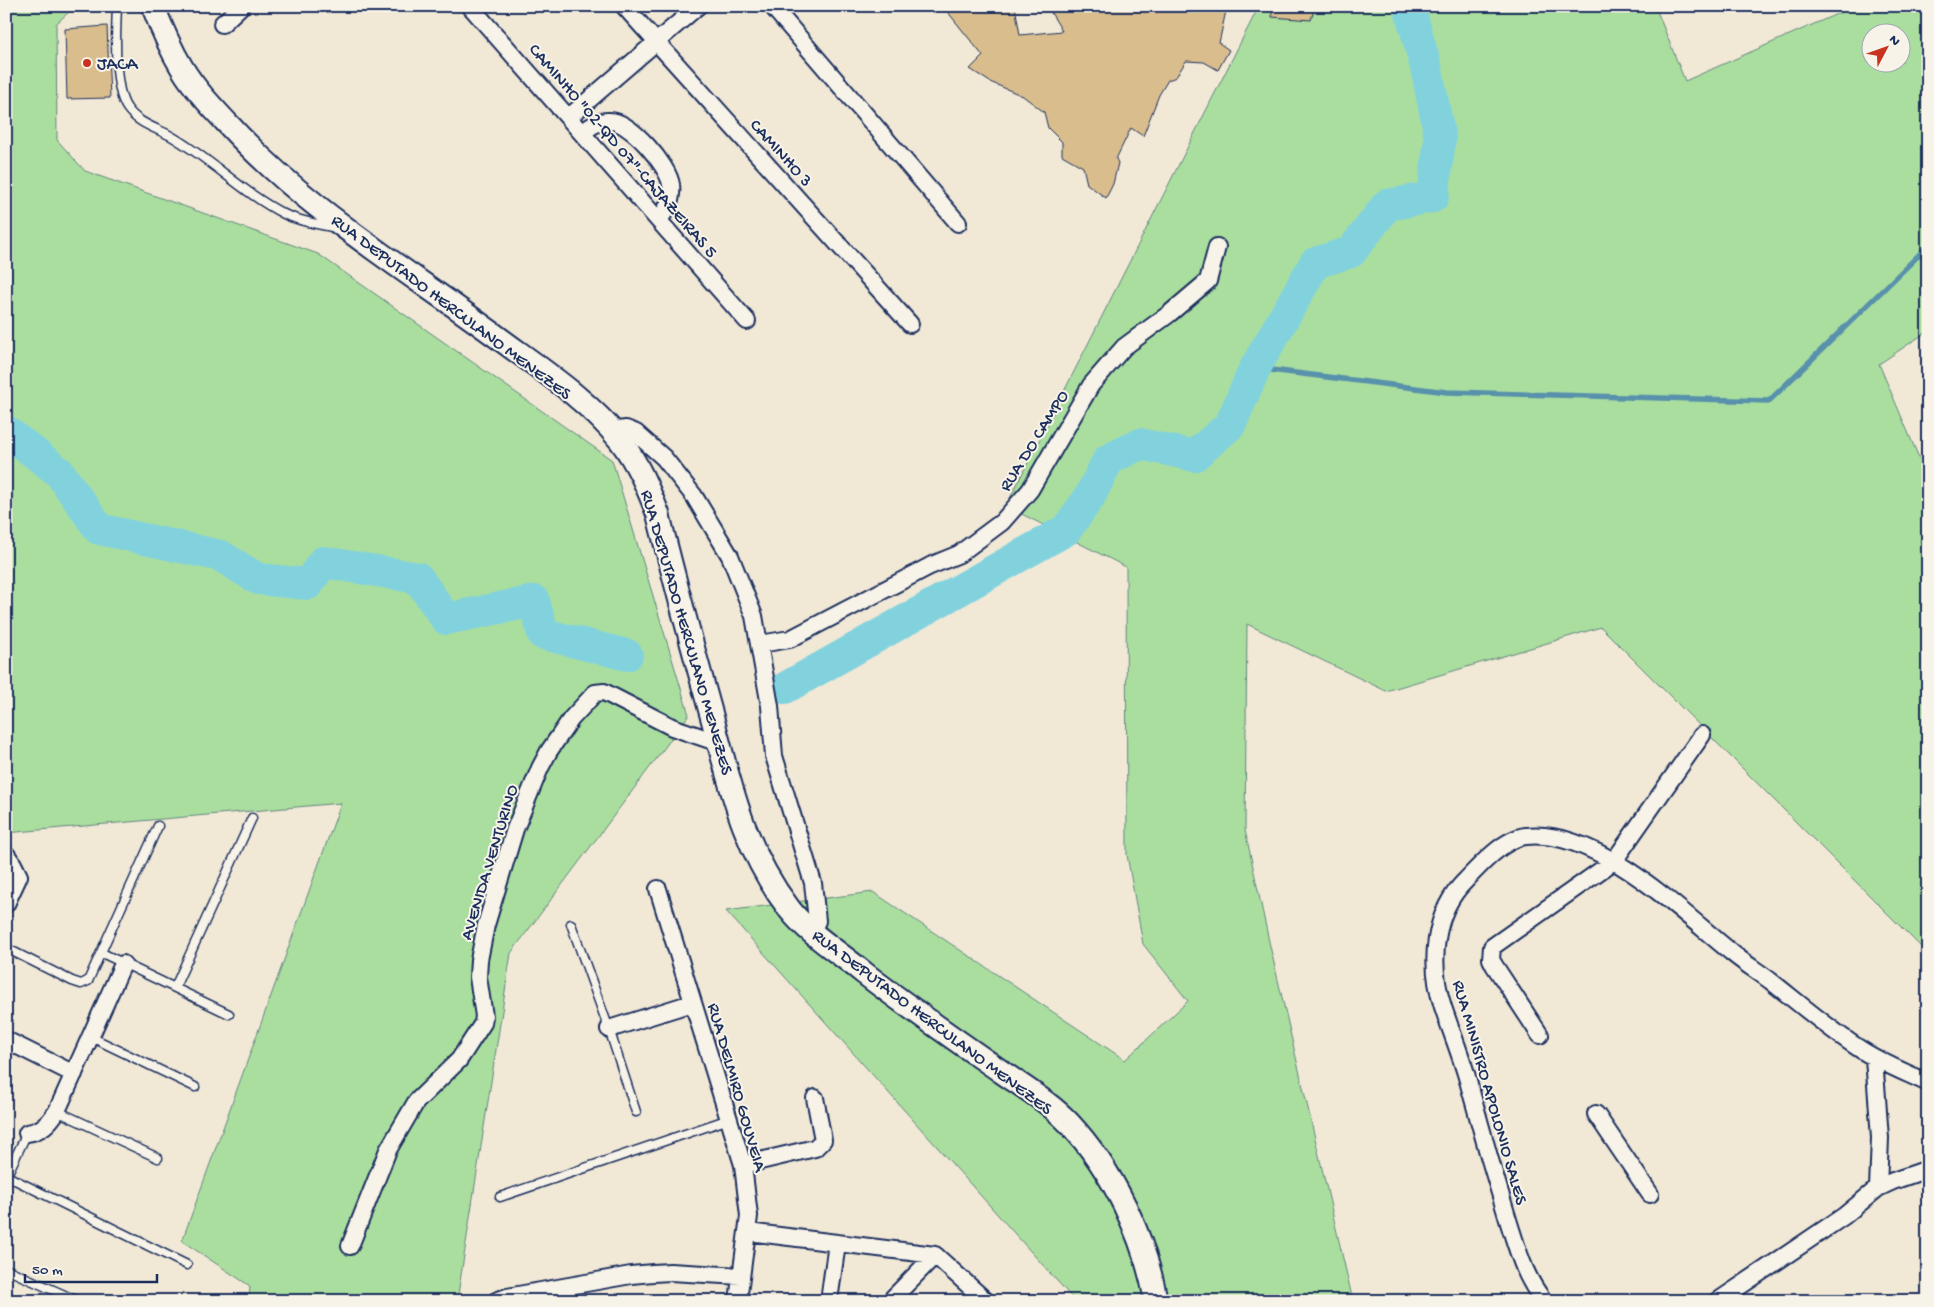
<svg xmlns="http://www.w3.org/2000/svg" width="1934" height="1307" viewBox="0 0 1934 1307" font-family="'Gochi Hand',sans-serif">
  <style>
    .green { fill: #aade9f; stroke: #62867e; fill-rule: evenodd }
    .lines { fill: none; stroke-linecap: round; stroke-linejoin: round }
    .stream { stroke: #5991ab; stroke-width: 5.5 }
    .river { stroke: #82d2de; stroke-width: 32 }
    .building { fill: #d9bd8d; stroke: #1b2f5e }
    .service-casing { stroke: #1b2f5e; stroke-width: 11 }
    .minor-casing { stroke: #1b2f5e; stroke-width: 20 }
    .secondary-casing { stroke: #1b2f5e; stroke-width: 26 }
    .service { stroke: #f7f3e8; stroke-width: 8 }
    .minor { stroke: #f7f3e8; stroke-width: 16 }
    .secondary { stroke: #f7f3e8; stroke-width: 22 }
    .poi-dot { fill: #c8321e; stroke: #f7f3e8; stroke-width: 2 }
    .labels { text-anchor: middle; stroke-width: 4; stroke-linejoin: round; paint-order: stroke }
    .poi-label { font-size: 18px; fill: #1b2f5e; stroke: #f7f3e8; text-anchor: start }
    .street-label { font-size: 18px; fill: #1b2f5e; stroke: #f7f3e8 }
  </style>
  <rect width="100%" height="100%" fill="#f1e8d6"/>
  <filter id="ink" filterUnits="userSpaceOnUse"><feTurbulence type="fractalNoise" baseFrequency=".02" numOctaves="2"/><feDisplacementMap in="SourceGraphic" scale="10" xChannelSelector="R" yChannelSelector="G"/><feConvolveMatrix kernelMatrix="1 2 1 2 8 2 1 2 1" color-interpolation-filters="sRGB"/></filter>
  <g filter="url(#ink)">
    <path class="green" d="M6,6H75L56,24L57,140L85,171L318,254L612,460L689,715L511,953L457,1301H249L250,1286L182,1241L341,803L6,833Z
      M1259,6H1655L1685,81L1855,6H1928V331L1879,364L1928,479V954L1601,627L1386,691L1247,624L1245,830L1270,946L1353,1301H1075L726,911L873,892L1125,1060L1188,1001L1143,944L1127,855L1126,567L1006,506ZM1872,32H1902V62H1872Z"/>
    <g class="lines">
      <path class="stream" d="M1255,368L1447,392L1769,401L1928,246"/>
      <path class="river" d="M6,431L59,472L99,529L221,556L258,579L308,584L323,562L418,578L446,619L534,601L543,634L627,655
        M785,688L1066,530L1089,498L1108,460L1140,444L1194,456L1230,425L1255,368L1315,263L1351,252L1387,205L1433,197L1440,138L1427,71L1409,6"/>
    </g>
    <path class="building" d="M943,6H1015L1020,35L1062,31L1047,6H1227L1219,43L1229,50L1218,70L1204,62L1186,61L1176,77L1168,80L1159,95L1143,136L1131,128L1116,159L1118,163L1113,184L1106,198L1087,184L1083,167L1062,155V142L1048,128L1044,112L1023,96L990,82L970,69L983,56Z
      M1272,6H1315L1311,20L1272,17Z
      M107,26L110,98L67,99L65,29Z"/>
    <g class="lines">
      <defs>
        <path id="service" d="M117,6C116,31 113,88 127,108C137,123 156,128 171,136C211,159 243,193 284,214C298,221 316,224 332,227
          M571,924L609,1029L636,1112
          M6,948L72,981L81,984L88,981L158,826
          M102,953L229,1014
          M175,987L252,818
          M91,1037L195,1087
          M57,1111L158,1158
          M7,1176L187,1265
          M6,1177L27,1133
          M500,1197L729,1119
          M6,1269L78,1301"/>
        <path id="minor" d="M470,6L747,321
          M624,6L910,324
          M772,6L958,223
          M222,24L241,6
          M569,117L698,6
          M582,133C591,126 599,120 610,121C630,121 669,166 671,185C673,198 667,210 659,220
          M611,431L626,429L636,433L664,458L694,496L730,556L754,616L770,706L774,756L813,883L817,921L812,932
          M760,644L790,639L930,566L959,554L1002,522L1030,490L1091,385L1124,347L1169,314L1208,281L1217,247
          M6,854L13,864L19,876L6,904
          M658,889L743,1165L749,1216L738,1301
          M609,1029L692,1003
          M1540,1035L1494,965L1491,959L1492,947L1614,861L1702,735
          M6,1040L74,1074
          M1874,1058L1880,1138L1878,1188
          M1596,1114L1650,1194
          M27,1133C42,1131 49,1123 57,1111L123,964
          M743,1165L815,1148L823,1140L815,1098
          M748,1232L935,1255L890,1301
          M350,1246L388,1150L416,1102L459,1060L483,1023L484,1016L478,977L479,960L486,925L515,829L540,768L549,751L571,719L595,693L604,692L672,727L719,743
          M935,1255L986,1301
          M496,1301L507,1297L631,1275L653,1273L670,1272L741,1276
          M829,1301L837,1243
          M1544,1301C1525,1278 1518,1251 1509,1223C1495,1178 1482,1133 1470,1088C1463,1060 1452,1034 1443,1007C1429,964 1433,912 1466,880C1480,865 1505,838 1526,836C1597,828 1680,911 1731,952C1744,963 1759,972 1772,982C1801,1005 1829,1029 1860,1049C1881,1063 1905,1072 1928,1083
          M1718,1301L1844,1216L1878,1188L1893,1181L1928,1169"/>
        <path id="secondary" d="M153,6C161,27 170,48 182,68C194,88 211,106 227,123C304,208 404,268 496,336C539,368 586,398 620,440C637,462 648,488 658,514C675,582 693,649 712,717C731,788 744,850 790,910C810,935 840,953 864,973C908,1007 953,1038 999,1070C1023,1087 1049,1102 1069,1123C1113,1170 1145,1238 1156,1301"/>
      </defs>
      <use href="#service" class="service-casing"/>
      <use href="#minor" class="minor-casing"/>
      <use href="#secondary" class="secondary-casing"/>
      <use href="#service" class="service"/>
      <use href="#minor" class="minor"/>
      <use href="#secondary" class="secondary"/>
    </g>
  </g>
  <circle class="poi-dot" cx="87" cy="63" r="5"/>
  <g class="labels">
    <g class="poi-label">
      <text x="97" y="69">JACA</text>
    </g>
    <g class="street-label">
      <text transform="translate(624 150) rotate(49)" y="6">CAMINHO "02-QD 07"-CAJAZEIRAS 5</text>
      <text transform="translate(782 152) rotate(48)" y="6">CAMINHO 3</text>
      <text transform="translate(452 306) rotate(37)" y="6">RUA DEPUTADO HERCULANO MENEZES</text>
      <text transform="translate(1033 440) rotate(-58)" y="6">RUA DO CAMPO</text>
      <text transform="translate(688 632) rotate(74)" y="6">RUA DEPUTADO HERCULANO MENEZES</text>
      <text transform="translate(488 862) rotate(-73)" y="6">AVENIDA VENTURINO</text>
      <text transform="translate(933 1021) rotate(37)" y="6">RUA DEPUTADO HERCULANO MENEZES</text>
      <text transform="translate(738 1087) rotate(74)" y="6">RUA DELMIRO GOUVEIA</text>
      <text transform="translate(1491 1092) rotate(74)" y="6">RUA MINISTRO APOLONIO SALES</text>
    </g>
  </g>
  <rect width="1934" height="1307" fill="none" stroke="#f7f3e8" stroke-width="25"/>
  <rect x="12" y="12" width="1909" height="1282" fill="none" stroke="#1b2f5e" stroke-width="2" filter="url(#ink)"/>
  <g transform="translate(1886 48) rotate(49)"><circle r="24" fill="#f7f3e8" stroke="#9fa5b1"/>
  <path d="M0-4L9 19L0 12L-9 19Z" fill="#c8321e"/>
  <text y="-8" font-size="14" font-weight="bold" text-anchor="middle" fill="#1b2f5e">N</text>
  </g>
  <path d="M25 1274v8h132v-8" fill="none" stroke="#1b2f5e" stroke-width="2.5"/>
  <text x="32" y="1274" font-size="15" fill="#1b2f5e" stroke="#f7f3e8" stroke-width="4" paint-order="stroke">50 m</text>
</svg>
